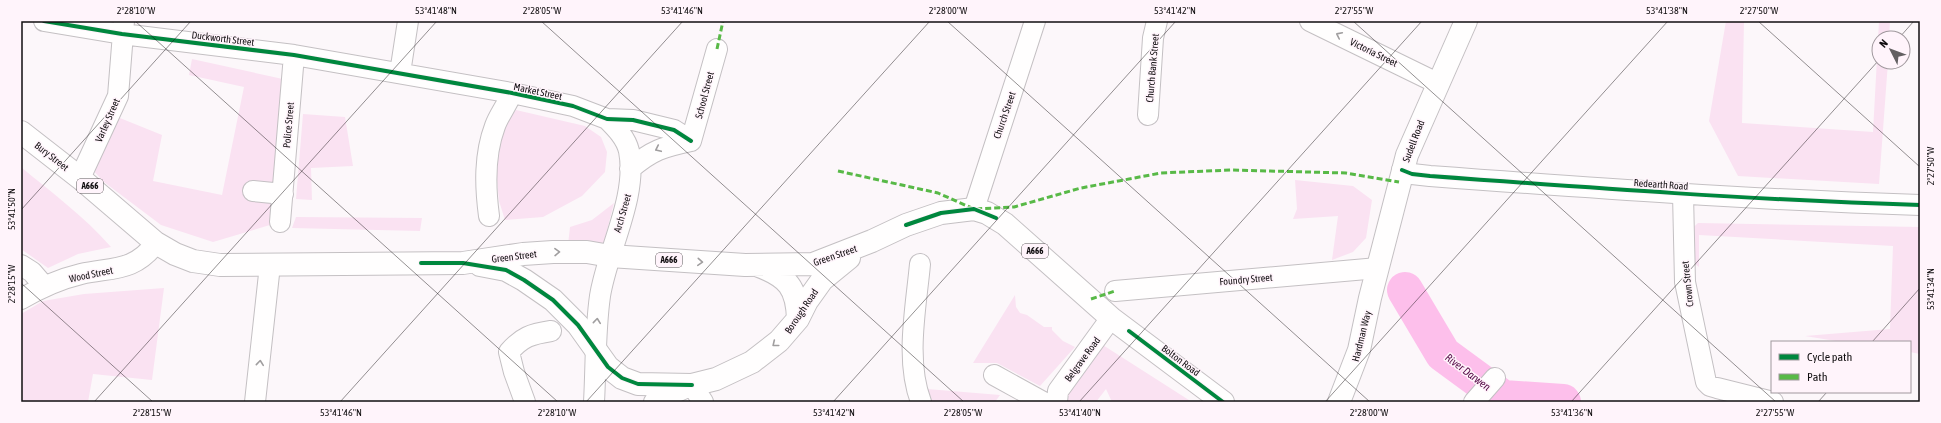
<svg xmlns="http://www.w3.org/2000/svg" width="1941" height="423" viewBox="0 0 1941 423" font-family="'Asap Condensed',sans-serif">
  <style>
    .green { fill: #fae2f2 }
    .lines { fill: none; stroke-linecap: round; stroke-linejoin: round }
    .river { stroke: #fdbfeb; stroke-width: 36 }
    .minor-casing { stroke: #c4c0c3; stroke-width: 22 }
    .tertiary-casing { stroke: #c4c0c3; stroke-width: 24 }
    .trunk-casing { stroke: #c4c0c3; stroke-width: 24 }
    .minor { stroke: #fffefe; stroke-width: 20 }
    .tertiary { stroke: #fffefe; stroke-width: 22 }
    .trunk { stroke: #fffefe; stroke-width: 22 }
    .quiet { stroke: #58b947; stroke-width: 3; stroke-dasharray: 6 3; stroke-linecap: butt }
    .cycleway-casing { stroke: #fff4fb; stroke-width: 6 }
    .cycleway { stroke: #00873e; stroke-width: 4 }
    .oneway { stroke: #a09e9f }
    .ticks { fill: none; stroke: #110e10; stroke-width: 1; stroke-opacity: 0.45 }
    .labels { text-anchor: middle; stroke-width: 3; stroke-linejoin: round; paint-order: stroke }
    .shield { fill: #fff4fb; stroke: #585356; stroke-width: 1 }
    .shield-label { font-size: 9px; font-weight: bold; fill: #110e10 }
    .street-label { font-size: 10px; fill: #110e10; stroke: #fff4fb }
    .water-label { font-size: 11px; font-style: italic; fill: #590d4a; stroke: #fff4fb }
    .neatline { fill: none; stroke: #110e10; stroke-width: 1.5 }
    .ticks-label { font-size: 10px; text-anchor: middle; fill: #110e10 }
  </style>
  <rect width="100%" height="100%" fill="#fcf7fa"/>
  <path class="green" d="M1726,21H1744L1742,123L1873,132L1879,21H1890L1889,38H1879V62H1888L1879,184L1738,176L1709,121Z
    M192,59L292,81L280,222L213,242L161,225L104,182L87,164L110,114L162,135L153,181L222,195L244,87L189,75Z
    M516,110L585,126L601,137L607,152L605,172L582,196L543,217L505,220L499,201L496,169L501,129Z
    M303,114L345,117L353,166L311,168L312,200L296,199Z
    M21,167C52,193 84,216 111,247L78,254L48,268L21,249Z
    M1295,180L1353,186L1372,200L1366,238L1353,252L1332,260L1338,216L1293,219L1297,209Z
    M614,203L603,246L568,245L570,227L592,220Z
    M296,217L422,218L420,231L292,228Z
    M1698,223L1920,227V354L1910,352V342H1842L1805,336L1890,329L1893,246L1699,235V267L1688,259L1687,233Z
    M164,288L152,380L93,374L88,402H21V314L43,301L84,294Z
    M1015,295L1016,307L1020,313L1027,315L1044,327H1052V330L1063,341L1075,347L1040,386L997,363H973Z
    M1095,340L1192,402H1112L1106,389L1096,402H1069L1058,391Z
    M915,388L1000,395L995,402H921Z"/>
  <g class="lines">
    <path class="river" d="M1405,290L1443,354L1503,398L1563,402"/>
    <defs>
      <path id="minor" d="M44,21L122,34L294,55L512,93L573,106L607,119L633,120L674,130L691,141
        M1310,21L1437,83
        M400,73L408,21
        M1148,115L1153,38L1157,21
        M691,141L717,49
        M630,169C652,150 663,147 691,141
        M1402,170L1412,174L1430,176C1593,188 1756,200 1920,205
        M80,178L118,96L124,21
        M253,191L283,194
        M1683,194L1685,282L1706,382L1710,386L1717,388L1773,402
        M974,209L1035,21
        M489,216C485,186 484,155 495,126C499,115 507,105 512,93
        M280,222L294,55
        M920,264C916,308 905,360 921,402
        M21,265L32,272L44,286
        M1115,291L1378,268
        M21,299C40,288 60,279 81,274C113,267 134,272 156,243
        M994,375L1043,402
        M255,402L270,265
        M525,402L514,372L509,352C522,337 531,334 551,331
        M594,402C596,367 595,331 600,296C607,251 638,197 629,151C626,138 616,128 607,119
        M654,402L692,385L703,402
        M1057,402L1058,391L1111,318
        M1474,402L1495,378"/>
      <path id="tertiary" d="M1339,402L1359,350L1370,298L1407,155L1466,21"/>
      <path id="trunk" d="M21,132L80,178L156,243L175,254L193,261L220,265L463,263L523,254L553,252H587L610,256L745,265L813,264L872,241L906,225L941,213L974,209L987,213L1005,224L1111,318L1223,402
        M480,265L506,270L524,280L553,300L578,325L608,367L622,378L638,384L692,385L716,379L752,362L779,341L798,319L807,301L822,280L849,258
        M759,266C788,277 797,288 798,319"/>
    </defs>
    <use href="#minor" class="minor-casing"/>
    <use href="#tertiary" class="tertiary-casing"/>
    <use href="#trunk" class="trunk-casing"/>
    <use href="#minor" class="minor"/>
    <use href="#tertiary" class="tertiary"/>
    <use href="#trunk" class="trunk"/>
    <path class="quiet" d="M717,49L723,21
      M838,171L938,193L974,209L1014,207L1081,188L1161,173L1232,170L1346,173L1399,182
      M1091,299L1115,291"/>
    <defs>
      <path id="cycleway" d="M44,21L122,34L294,55L512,93L573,106L607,119L633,120L674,130L691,141
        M1402,170L1412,174L1430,176C1593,188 1756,200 1920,205
        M906,225L941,213L974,209L996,218
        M421,263H463L506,270L524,280L553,300L578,325L608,367L622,378L638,384L692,385
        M1129,331L1223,402"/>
    </defs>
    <use href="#cycleway" class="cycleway-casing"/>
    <use href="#cycleway" class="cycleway"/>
  </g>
  <defs><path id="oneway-chevron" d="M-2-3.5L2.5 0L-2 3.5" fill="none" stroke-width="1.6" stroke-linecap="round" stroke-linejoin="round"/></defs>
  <g class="oneway">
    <use href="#oneway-chevron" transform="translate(1339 35) rotate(-154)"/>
    <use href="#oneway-chevron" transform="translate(658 149) rotate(155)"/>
    <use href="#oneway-chevron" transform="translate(557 252) rotate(-1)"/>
    <use href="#oneway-chevron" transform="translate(700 262) rotate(4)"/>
    <use href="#oneway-chevron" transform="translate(597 321) rotate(-84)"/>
    <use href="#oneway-chevron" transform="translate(775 344) rotate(141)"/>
    <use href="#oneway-chevron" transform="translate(260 363) rotate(-84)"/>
  </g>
  <path class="ticks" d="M135,21L558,402M541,21L964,402M947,21L1370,402M1353,21L1776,402M1758,21L1920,167M1899,38L1914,21M21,210L191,21M21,283L153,402M1872,342L1920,288M94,402L437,21M340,402L683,21M586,402L930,21M833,402L1176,21M1079,402L1422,21M1325,402L1668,21M1571,402L1879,60M1818,402L1827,392"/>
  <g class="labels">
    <g class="shield">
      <rect x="77" y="179" width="26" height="14" rx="3"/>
      <rect x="1022" y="244" width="26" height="14" rx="3"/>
      <rect x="656" y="253" width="26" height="14" rx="3"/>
    </g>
    <g class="shield-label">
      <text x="90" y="189">A666</text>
      <text x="1035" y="254">A666</text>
      <text x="669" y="263">A666</text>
    </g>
    <g class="street-label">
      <text transform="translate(223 38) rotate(7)" y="4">Duckworth Street</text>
      <text transform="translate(1374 52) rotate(26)" y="4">Victoria Street</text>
      <text transform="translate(1152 68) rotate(-85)" y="4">Church Bank Street</text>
      <text transform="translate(538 91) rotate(12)" y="4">Market Street</text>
      <text transform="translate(704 95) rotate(-75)" y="4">School Street</text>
      <text transform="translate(1004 115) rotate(-71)" y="4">Church Street</text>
      <text transform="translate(107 120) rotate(-66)" y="4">Varley Street</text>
      <text transform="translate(288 125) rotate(-85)" y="4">Police Street</text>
      <text transform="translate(1413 141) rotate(-69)" y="4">Sudell Road</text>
      <text transform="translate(52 156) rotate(38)" y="4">Bury Street</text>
      <text transform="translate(1661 184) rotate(4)" y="4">Redearth Road</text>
      <text transform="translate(622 213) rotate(-74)" y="4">Arch Street</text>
      <text transform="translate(835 255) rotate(-19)" y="4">Green Street</text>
      <text transform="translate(514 256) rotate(-7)" y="4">Green Street</text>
      <text transform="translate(91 274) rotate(-12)" y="4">Wood Street</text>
      <text transform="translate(1246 279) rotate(-5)" y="4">Foundry Street</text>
      <text transform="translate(1687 284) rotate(-96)" y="4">Crown Street</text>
      <text transform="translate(801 311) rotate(-56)" y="4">Borough Road</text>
      <text transform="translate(1361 336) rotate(-76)" y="4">Hardman Way</text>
      <text transform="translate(1082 359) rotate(-54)" y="4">Belgrave Road</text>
      <text transform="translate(1181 360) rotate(37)" y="4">Bolton Road</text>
    </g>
    <g class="water-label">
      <text transform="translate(1468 372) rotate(37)" y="4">River Darwen</text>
    </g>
  </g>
  <rect width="1941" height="423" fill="none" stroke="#fff4fb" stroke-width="44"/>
  <rect x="1771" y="341" width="140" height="52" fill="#fff4fb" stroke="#a0989d"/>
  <rect x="1779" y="354" width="20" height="6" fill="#00873e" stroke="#a0989d"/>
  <text x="1807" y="361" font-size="12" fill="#110e10">Cycle path</text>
  <rect x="1779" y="374" width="20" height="6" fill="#58b947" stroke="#a0989d"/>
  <text x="1807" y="381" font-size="12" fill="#110e10">Path</text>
  <g transform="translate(1891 50) rotate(312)"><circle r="19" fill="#fff4fb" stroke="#a0989d"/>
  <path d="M0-3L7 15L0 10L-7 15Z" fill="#636062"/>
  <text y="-6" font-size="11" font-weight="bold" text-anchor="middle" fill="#110e10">N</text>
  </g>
  <rect x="22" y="22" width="1897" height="379" class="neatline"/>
  <g class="ticks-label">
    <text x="136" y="14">2°28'10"W</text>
    <text x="436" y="14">53°41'48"N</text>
    <text x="542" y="14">2°28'05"W</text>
    <text x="682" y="14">53°41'46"N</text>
    <text x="948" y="14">2°28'00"W</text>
    <text x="1175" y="14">53°41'42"N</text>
    <text x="1354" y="14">2°27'55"W</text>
    <text x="1667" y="14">53°41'38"N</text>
    <text x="1759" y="14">2°27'50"W</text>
    <text transform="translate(1930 166) rotate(-90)" y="4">2°27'50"W</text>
    <text transform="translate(11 209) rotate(-90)" y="4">53°41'50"N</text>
    <text transform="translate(11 284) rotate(-90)" y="4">2°28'15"W</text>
    <text transform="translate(1930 289) rotate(-90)" y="4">53°41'34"N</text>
    <text x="152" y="416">2°28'15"W</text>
    <text x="341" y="416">53°41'46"N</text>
    <text x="557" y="416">2°28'10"W</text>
    <text x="834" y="416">53°41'42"N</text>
    <text x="963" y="416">2°28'05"W</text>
    <text x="1080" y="416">53°41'40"N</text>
    <text x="1369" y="416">2°28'00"W</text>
    <text x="1572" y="416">53°41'36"N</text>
    <text x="1775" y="416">2°27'55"W</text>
  </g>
</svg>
